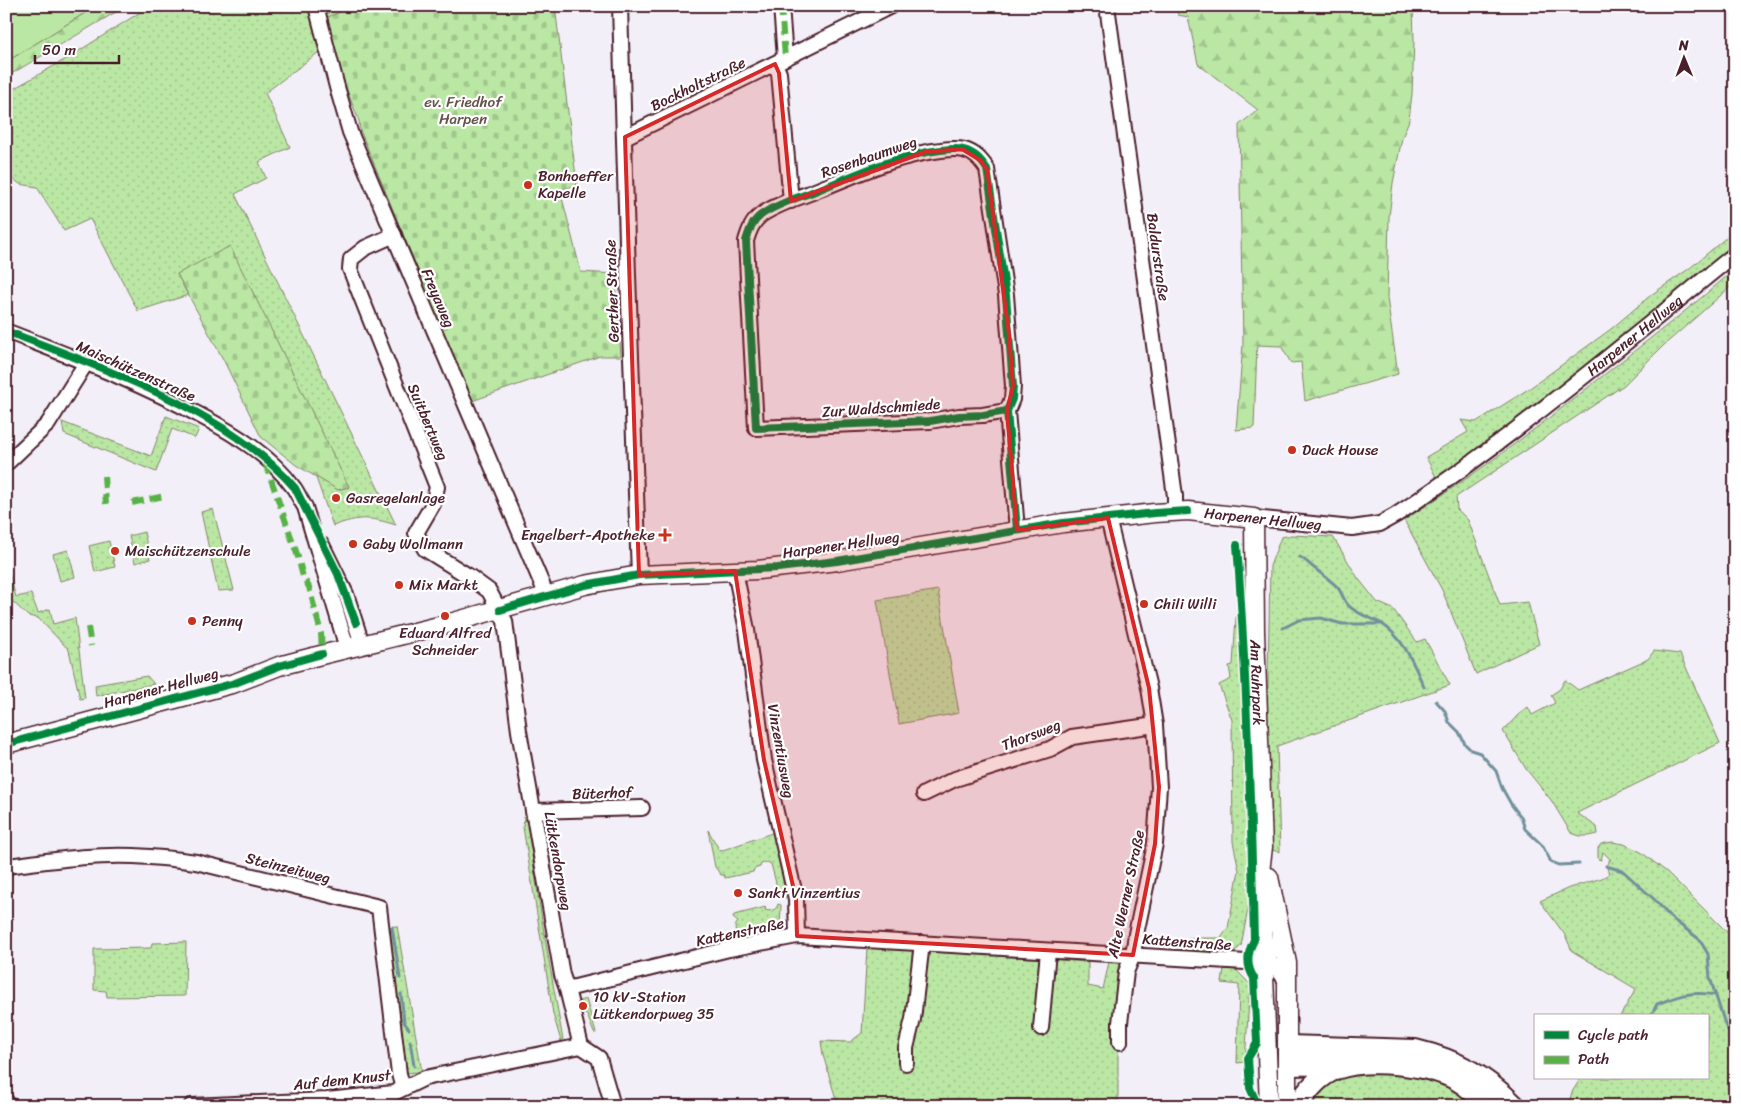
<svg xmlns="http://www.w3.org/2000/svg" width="1741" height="1112" viewBox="0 0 1741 1112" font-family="Sriracha,sans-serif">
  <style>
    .green { fill: url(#green-dots); stroke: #828368 }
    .forest { fill: url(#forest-firs); stroke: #828368 }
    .cemetery { fill: url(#cemetery-stones); stroke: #828368 }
    .pitch { fill: #bae7a4; stroke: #828368 }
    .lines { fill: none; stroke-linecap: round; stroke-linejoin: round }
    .stream { stroke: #71909c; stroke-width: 3 }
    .minor-casing { stroke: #4a1f2b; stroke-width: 18 }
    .major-casing { stroke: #4a1f2b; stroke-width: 21 }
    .highway-casing { stroke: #4a1f2b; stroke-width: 24 }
    .minor { stroke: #fff; stroke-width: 14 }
    .major { stroke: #fff; stroke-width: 18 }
    .highway { stroke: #fff; stroke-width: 20 }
    .quiet { stroke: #57b146; stroke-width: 6; stroke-dasharray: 12 6; stroke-linecap: butt }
    .cycleway-casing { stroke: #fff; stroke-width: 11 }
    .cycleway { stroke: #00873e; stroke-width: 8 }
    .marked { fill: #d62828; fill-opacity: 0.2; stroke: #d62828; stroke-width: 4; stroke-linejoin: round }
    .poi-dot { fill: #c8321e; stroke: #fff; stroke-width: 2 }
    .labels { text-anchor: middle; stroke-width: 4.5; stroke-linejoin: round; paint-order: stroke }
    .street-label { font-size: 15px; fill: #4a1f2b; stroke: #fff }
    .park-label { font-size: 15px; fill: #665149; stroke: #fff }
    .poi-label { font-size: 15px; fill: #4a1f2b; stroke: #fff; text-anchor: start }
  </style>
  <defs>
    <pattern id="green-dots" width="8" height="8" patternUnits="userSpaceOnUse" patternTransform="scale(1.25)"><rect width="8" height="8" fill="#bae7a4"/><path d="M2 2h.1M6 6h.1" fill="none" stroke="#a1c68d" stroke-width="1.8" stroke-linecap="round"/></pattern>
    <pattern id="forest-firs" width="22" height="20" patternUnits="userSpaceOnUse" patternTransform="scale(1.25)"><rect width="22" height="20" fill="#bae7a4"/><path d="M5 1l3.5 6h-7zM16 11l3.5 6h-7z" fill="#a1c68d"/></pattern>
    <pattern id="cemetery-stones" width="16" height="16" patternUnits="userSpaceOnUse" patternTransform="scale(1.25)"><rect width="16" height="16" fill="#bae7a4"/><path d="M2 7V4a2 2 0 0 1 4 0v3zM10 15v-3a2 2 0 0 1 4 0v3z" fill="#a1c68d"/></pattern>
  </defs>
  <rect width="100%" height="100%" fill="#f3eff8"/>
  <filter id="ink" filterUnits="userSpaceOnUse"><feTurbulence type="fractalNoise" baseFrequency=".02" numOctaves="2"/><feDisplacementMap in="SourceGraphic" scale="10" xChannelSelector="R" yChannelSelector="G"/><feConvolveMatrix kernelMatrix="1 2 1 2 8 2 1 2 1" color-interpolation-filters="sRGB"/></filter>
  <g filter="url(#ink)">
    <path class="green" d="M150,6H309L316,21L323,49L265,93L290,147L259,162L266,178L235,194L396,525C370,517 360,516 333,526L315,475L338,490L349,486L177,274L188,295L138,311L90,219L64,231L37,187L20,184L6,174V93L66,59Z
      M1735,230V245L1656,313L1520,422L1436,477L1426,457L1468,432L1461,420L1476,422L1530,388L1611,329L1651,295L1690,268Z
      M1735,269V283L1663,346L1624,385L1456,497L1457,509L1468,520L1500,605L1528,602L1539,644L1476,674L1442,590L1404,520C1479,473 1550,418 1619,363C1658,332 1698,302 1735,269Z
      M166,416L199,429L195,438L172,429L156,472L64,434L62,422L151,456Z
      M213,509L234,590L218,591L201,512Z
      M144,532L150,559L135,563L129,536Z
      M1291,535L1333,537L1358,578L1377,602L1393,609L1417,642L1425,639L1450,685L1277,746L1280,852L1271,850L1267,737L1270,566L1281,537Z
      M109,541L115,567L95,572L89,546Z
      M68,550L75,577L60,581L53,554Z
      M6,563L16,597L31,594L38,613L50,609L53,624L75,618L85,698L80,699L69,650L38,618L28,616L11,600L6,593Z
      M938,590L959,713L899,724L877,600Z
      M1240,616L1244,683L1249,904L1241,946L1234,952L1209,954L1182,950L1175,942L1188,938H1221L1228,928L1239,870L1233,842L1232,720L1219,685L1231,679L1229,666L1233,665L1236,617Z
      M1654,651L1680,654L1720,743L1577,813L1597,827L1598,834L1589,836H1580L1571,833L1551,800L1526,769L1503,731L1518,715L1528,707L1532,715L1555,703L1551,695L1560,689L1565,680L1578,690L1648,659Z
      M147,676L154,684L96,696L95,685Z
      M524,816H526L543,927L563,1040L561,1041L553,1014L523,827Z
      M708,830L720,851L775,832L788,895L785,898L778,897L776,883L771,864L767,862L761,864L760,867L754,869L753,872L725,878L724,875H721L715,867Z
      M1612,842L1624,844L1641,852L1668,873L1726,931L1735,943V1106H1568L1572,1092L1581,1078H1707V1016H1620L1636,989L1572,951L1565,935L1540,901L1569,888L1602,878L1609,874L1606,865L1609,863V860H1611L1603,852L1601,860L1598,859V848L1601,844Z
      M778,904L781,905L780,927L778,928L736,937L735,926L738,922L733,918L734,915L766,907L765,910C770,912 777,910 778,904Z
      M397,926L422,1072L404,1073L387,927Z
      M186,942L185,996L107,997L106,991L94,990V949L151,948L152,943Z
      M867,948L904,949L1088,962V986L1103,989L1109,962L1122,963V1048L1118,1049V1101L1107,1106H1085L1034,1100L962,1099L901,1101L838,1106L823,1055L821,1041L850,1042L862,1033Z
      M1224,969L1236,970L1250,984L1245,1062L1237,1063L1239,985L1222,983Z
      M586,999L596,1033H594L587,1015L581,1012L579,1001Z
      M1345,1073H1409L1447,1083L1477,1106H1304L1315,1090Z"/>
    <path class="forest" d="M96,6H126L6,77V62Z
      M321,6H354L324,19Z
      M1176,6H1413L1414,41L1412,94L1409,120L1402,138L1393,183L1389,217L1387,298L1398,374L1305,401L1301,362L1291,363L1281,346L1257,345L1254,428L1236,430L1243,344L1239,125L1258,110L1198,64L1188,17L1178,15Z"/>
    <path class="cemetery" d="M353,6H555L577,185L560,190L581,272L615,274L621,356H600L472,401L360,130L359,121L345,85L326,18Z
      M230,246L349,487L338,490L296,465L261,437L224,361L177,274Z"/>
    <path class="pitch" d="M6,6H96L6,62Z"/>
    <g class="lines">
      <path class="stream" d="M1300,557C1307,561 1311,566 1318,571C1325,577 1332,581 1338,588C1342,593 1344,601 1348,605C1357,615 1371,617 1382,624C1404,638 1414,665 1424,687
        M1283,628L1299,620L1321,618L1342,624H1383
        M1436,701L1445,711L1449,722L1459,732L1465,744L1471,750L1480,753L1496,771L1502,788L1511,804L1521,817L1525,829L1542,845L1551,862L1559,865L1579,864
        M1606,866L1623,871L1656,901L1671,918L1699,939L1708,954L1710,978L1726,1027L1735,1040
        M392,927L400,978
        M401,994L404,1022L409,1029
        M1651,1016L1657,1004C1681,995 1690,991 1716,995
        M410,1041L414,1066"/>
      <defs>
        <g id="minor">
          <path d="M316,6L337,87L350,132L547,596"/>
          <path d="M620,6L628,275L639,575"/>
          <path d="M781,6L785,58"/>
          <path d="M1107,6L1175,496V512"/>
          <path d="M775,64L779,73L791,201"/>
          <path d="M625,137L891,6"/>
          <path d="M394,235L365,248L351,259L350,269L437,487L433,504L416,533L425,549L470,577L489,591L505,621L519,731L562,975L567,989L581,1046L599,1058L613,1106"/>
          <path d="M6,331C72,357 139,382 201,416C235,434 271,456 294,488C298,494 301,501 305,507L347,648"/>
          <path d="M1007,411L983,415L959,416L930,421L756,428L746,241C749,231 752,222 761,215C778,203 801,197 820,189C860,173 898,155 941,150C948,149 957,148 964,150C975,153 981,160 987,169L1006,295L1013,386L1012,399L1007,411L1017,530"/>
          <path d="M6,464L48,424L86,363"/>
          <path d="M1108,518L1149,688L1155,725L1159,787L1155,844L1136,934L1133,955L1126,972L1120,1023V1042"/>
          <path id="s1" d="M1254,518L1352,528L1380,524L1396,515C1515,436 1624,344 1735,254"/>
          <path d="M322,545L346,594L362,644"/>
          <path d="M735,571L747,630L764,760L796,899L797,936"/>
          <path d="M924,794L955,779L1050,749L1072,737L1155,725"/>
          <path d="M533,811L642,808"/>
          <path d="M6,866C49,861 92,854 134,856C155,857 176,859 196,862L379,907L399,1074L403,1088"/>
          <path d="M1263,963L1277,947L1279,932"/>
          <path d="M567,989L729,949L797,936L1263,963L1274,965L1288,983"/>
          <path d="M1041,1028L1048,951"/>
          <path d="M906,1063V1048L913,1019L922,943"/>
          <path d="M6,1101V1106"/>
          <path d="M191,1106L327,1100L394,1093L425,1078L581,1046"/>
        </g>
        <g id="major">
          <path id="s2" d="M6,744L235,683L279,666L313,657L443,625L585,585L611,580L639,575L758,570L837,561L1063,523L1155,513L1188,511L1254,518L1255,633L1263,847L1260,872L1269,1106"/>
          <path d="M1269,877L1287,963V1106"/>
        </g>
        <path id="highway" d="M1288,1046L1415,1050C1457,1060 1485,1076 1515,1106
          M1288,1065L1343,1064
          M1298,1106C1307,1090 1319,1076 1336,1069C1367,1058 1428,1064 1457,1080C1468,1086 1477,1095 1485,1106"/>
      </defs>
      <use href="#minor" class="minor-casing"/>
      <use href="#major" class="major-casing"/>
      <use href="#highway" class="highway-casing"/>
      <use href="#minor" class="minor"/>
      <use href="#major" class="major"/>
      <use href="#highway" class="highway"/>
      <path class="quiet" d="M781,6L785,58
        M265,462L298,557L303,577L309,587L321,633L322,654
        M104,476L106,504
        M132,503L164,496
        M88,627L91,646"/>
      <defs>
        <path id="cycleway" d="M6,331C99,367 229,411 295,488L338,574L356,623
          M1007,411L983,415L959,416L930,421L756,428L746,241C749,231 752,222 761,215C778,203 801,197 820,189C860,173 898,155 941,150C948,149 957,148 964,150C975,153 981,160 987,169L1006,295L1013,386L1012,399L1007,411L1017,530
          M1237,545C1247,677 1251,808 1254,940C1247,953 1246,966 1254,978L1257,1043L1248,1058L1250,1088L1258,1106
          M500,610L585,585L639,575L778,568L837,561L1063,523L1155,513L1188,511
          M6,744L235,683L279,666L322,654"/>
      </defs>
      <use href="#cycleway" class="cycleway-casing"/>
      <use href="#cycleway" class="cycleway"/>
    </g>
  </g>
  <path class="marked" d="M775,64L779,73L791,201L925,152L962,149L980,160L987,169L1009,334L1013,386L1007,411L1017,530L1108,518L1149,688L1159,787L1155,844L1133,955L797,936L796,899L764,760L735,571L639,575L625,137Z"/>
  <g class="poi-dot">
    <circle cx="528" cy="185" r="5"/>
    <circle cx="1292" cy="450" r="5"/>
    <circle cx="336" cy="498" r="5"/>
    <path d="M662.5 527.5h5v5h5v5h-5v5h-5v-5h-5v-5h5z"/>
    <circle cx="353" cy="544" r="5"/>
    <circle cx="115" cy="551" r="5"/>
    <circle cx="399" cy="585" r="5"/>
    <circle cx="1144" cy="604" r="5"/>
    <circle cx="445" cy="616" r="5"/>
    <circle cx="192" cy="621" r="5"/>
    <circle cx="738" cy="893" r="5"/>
    <circle cx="583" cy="1006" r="5"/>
  </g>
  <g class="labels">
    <g class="street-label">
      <text transform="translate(698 84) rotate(-26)" y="5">Bockholtstraße</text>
      <text transform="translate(869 157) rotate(-19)" y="5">Rosenbaumweg</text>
      <text transform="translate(1158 257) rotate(82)" y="5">Baldurstraße</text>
      <text transform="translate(612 291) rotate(-92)" y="5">Gerther Straße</text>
      <text transform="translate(438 298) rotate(67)" y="5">Freyaweg</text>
      <text dy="5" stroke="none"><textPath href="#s1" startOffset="444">Harpener Hellweg</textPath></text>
      <text transform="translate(136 371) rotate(24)" y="5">Maischützenstraße</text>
      <text transform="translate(881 408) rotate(-4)" y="5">Zur Waldschmiede</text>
      <text transform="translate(428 422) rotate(67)" y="5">Suitbertweg</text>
      <text transform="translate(1263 519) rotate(6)" y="5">Harpener Hellweg</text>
      <text transform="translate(841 545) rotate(-8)" y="5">Harpener Hellweg</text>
      <text dy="5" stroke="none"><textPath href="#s2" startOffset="1440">Am Ruhrpark</textPath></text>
      <text transform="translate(161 688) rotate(-15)" y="5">Harpener Hellweg</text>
      <text transform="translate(1031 735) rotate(-21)" y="5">Thorsweg</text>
      <text transform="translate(781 751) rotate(80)" y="5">Vinzentiusweg</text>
      <text transform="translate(602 793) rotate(-2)" y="5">Büterhof</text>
      <text transform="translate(558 861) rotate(80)" y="5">Lütkendorpweg</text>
      <text transform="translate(288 868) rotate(14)" y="5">Steinzeitweg</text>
      <text transform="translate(1126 894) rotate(-78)" y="5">Alte Werner Straße</text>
      <text transform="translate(740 932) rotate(-12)" y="5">Kattenstraße</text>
      <text transform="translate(1187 942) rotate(4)" y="5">Kattenstraße</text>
      <text transform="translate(342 1080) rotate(-6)" y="5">Auf dem Knust</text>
    </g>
    <g class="park-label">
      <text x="463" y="107">ev. Friedhof<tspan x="463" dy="17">Harpen</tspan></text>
    </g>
    <g class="poi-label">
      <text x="538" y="181">Bonhoeffer<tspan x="538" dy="17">Kapelle</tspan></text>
      <text x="1302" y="455">Duck House</text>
      <text x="346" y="503">Gasregelanlage</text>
      <text x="655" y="540" text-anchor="end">Engelbert-Apotheke</text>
      <text x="363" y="549">Gaby Wollmann</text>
      <text x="125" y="556">Maischützenschule</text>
      <text x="409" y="590">Mix Markt</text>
      <text x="1154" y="609">Chili Willi</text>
      <text x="202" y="626">Penny</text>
      <text x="445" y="638" text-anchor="middle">Eduard Alfred<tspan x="445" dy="17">Schneider</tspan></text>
      <text x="748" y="898">Sankt Vinzentius</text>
      <text x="593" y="1002">10 kV-Station<tspan x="593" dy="17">Lütkendorpweg 35</tspan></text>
    </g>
  </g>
  <rect width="1741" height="1112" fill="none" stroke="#fff" stroke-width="25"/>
  <rect x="12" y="12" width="1716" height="1087" fill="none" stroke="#4a1f2b" stroke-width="2" filter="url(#ink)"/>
  <rect x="1534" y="1014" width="175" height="65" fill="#ffffff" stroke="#b7a5aa"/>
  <rect x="1544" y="1031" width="25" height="8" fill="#00873e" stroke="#b7a5aa"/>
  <text x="1578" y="1040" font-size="15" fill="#4a1f2b">Cycle path</text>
  <rect x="1544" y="1056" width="25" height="8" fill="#57b146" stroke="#b7a5aa"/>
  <text x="1578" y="1064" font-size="15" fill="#4a1f2b">Path</text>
  <g transform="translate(1684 58) rotate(359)" stroke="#ffffff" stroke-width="4" paint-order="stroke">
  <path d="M0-4L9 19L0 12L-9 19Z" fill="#4a1f2b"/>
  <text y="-8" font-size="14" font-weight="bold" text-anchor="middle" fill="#4a1f2b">N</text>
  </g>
  <path d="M35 55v8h84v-8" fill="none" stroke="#4a1f2b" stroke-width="2.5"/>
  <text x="42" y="55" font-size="15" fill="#4a1f2b" stroke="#ffffff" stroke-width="4" paint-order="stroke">50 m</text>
</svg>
